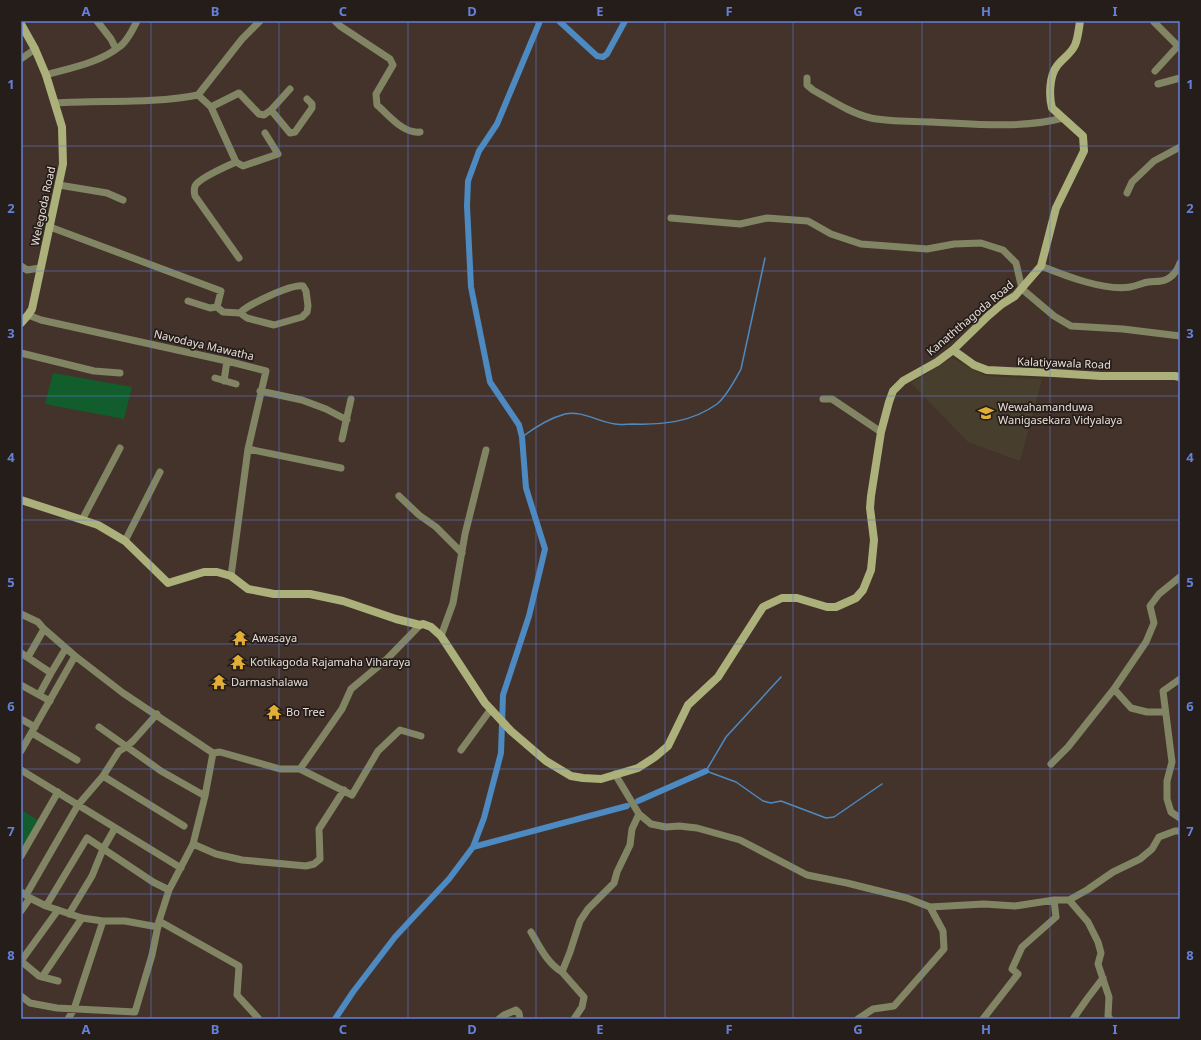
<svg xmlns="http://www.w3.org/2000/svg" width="1201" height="1040" viewBox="0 0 1201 1040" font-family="'Noto Sans',sans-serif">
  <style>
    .education { fill: #483e2d }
    .green { fill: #115d2c }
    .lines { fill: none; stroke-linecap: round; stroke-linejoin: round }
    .stream { stroke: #4d8ac2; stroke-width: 1.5 }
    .canal { stroke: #4d8ac2; stroke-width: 6 }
    .street { stroke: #828564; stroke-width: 7 }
    .secondary { stroke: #acb17b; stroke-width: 8 }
    .grid { fill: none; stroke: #6480d8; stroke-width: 1; stroke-opacity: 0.55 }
    .labels { text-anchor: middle; stroke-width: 3.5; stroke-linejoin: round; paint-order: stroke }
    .street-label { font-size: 11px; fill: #e9ded8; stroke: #251d19 }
    .poi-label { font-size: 11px; fill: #e9ded8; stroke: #251d19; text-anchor: start }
    .neatline { fill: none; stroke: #6480d8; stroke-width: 1.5 }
    .grid-label { font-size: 13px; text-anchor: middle; font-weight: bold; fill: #6480d8 }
  </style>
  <rect width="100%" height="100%" fill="#44332b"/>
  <path class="education" d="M952,358L985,376L1042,379L1020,461L968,442L911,383Z"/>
  <path class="green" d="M53,373L132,387L124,419L45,404Z
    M21,810L38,820L21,850Z"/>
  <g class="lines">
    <path class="stream" d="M522,437C534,428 550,418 565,414C581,410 599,422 615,424C621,425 627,424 633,424C663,425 692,422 717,404C727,396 735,380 741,369L765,258
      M781,677L726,737L706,771L736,782L763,801L771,803L781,801L826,818L834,817L882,784"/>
    <path class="canal" d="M559,21L597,56L603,57L607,54L625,21
      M638,801L706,771
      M473,847L627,806
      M335,1019L353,992L395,937L449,879L473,847L484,818L501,753L503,695L529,616L545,549L526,488L522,437L519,425L490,382L471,287L467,206L468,181L479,151L497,124L540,21"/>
    <path class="street" d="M97,21L111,39L116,49
      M335,21L340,26L390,59L393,65L376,94L377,105C389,115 403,134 420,132
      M1154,22L1180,48
      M21,59L35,49
      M1155,71L1178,46
      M46,75C70,68 99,63 119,47C127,42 133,29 137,21
      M807,78V85L813,90C831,100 850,113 871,118C890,122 912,121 932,122C974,124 1021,129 1063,118
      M1158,84L1180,78
      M198,95L242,39L260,21
      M55,103C102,100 153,104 198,95L211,107L239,93L259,114L264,115L271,110L290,89
      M211,107L236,162L243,166L278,154L265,133
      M271,110L290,133L295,132L312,108V104L307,99
      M236,162C227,166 199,178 195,186C194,189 194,192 195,196L239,258
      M59,185L107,193L123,200
      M1127,193L1132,182L1154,161L1180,147
      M671,218L740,224L767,218L808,221L831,234L861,244L927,249L954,244L981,243L1003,250L1016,263L1022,289L1054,316L1071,326L1123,329L1180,336
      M50,227L221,291L217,307L223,312L240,313L247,318L274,325L302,317L307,312L308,306L306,291L303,286C291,284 247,305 240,313
      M21,266L27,270L40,268
      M1041,266C1066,276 1104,291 1130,287C1137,286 1142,283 1148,282C1152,281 1157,282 1161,281C1170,280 1177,272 1180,263
      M188,301L210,308L217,307
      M28,315L41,320L227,361L266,371L248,449L231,576
      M21,353L94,371L120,373
      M215,378L236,384
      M224,381L227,361
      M260,391L302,400L326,409L347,420
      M823,399H832L881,432
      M342,439L351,399
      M248,449L341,468
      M399,496L419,515L436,527L462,553
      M82,520L120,448
      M125,541L160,472
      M21,614L38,622L44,629L75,656L123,693L213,753L205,796L193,844L169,890L159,921L152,955L135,1012L57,1008L30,1003L21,996
      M441,636L453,603L465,534L486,450
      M21,653L51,673
      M28,657L44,629
      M1180,679L1163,691L1172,762L1167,781V799L1171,812L1180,818
      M21,685L50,701
      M1114,689L1131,708L1147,712H1165
      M39,695L51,673L66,648
      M21,719L35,727
      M99,727L161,771L205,796
      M32,733L77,760
      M461,750L491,709
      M21,751L75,656
      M213,753L220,752L280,769H300L342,709L351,689L387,659L420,625
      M1051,764L1068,747L1114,689L1146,642L1154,623L1150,606L1159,594L1180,577
      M300,769L352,795L378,751L400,730L421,736
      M21,770L181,868
      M615,774L639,814L651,824L666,827L679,826L697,828L740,840L807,875L847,883L907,898L930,907L984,904L1015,906L1054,900H1069L1087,890L1113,872L1140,859L1152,849L1159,837L1175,831H1180
      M103,776L184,826
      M193,844L216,854L242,860L306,866L314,864L320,859L319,829L344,790
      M21,856L58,792
      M21,892L30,898L46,906L82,918L103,921H125L158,927
      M26,895L78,805L103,776L119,751L126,747L133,741L157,714
      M1069,900L1088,922L1098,942L1101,953L1098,964L1109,997L1108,1016L1110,1019
      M46,906L87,838L153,882L169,890
      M21,911L30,898
      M69,914L92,876L103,849L115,828
      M159,921L239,966L237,995L259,1019
      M531,932C540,947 547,963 562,972
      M21,961L58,910
      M21,961L39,976L58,981
      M42,977L82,918
      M68,1019L74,1009L103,921
      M499,1019L504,1015L516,1010L519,1013L520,1019
      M574,1019L582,1007L584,997L562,972L570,952L580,921L588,909L614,883L617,872L630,845L632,829L639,814
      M858,1019L873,1009L894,1006L944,949L943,931L930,907
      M983,1019L1018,974L1012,969L1022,947L1056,917L1054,900
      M1073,1019L1087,999L1103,978"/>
    <path class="secondary" d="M21,24L35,49L46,75L62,127L63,164L32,309L28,315L21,323
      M953,350L974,365L987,370L1053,373L1101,376H1175L1180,377
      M21,500L98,525L125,541L168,583L204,572H217L231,576L248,589L274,594H310L343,601L396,619L420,625L423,624L431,627L441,636L485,703L511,731L546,761L571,776L583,778L601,779L638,768L655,757L668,746L688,705L718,677L763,607L782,598H797L827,607H836L856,598L863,590L871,570L874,540L870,508L871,496L881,432L889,402L893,391L903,381L937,362L953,350L988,316L1002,304L1015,296L1041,266L1056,208L1084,151L1083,136L1052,108C1049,97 1049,76 1057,66C1062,59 1071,54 1075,45C1078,38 1079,28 1080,21"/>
  </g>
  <path class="grid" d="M151,21V1019M279,21V1019M408,21V1019M536,21V1019M665,21V1019M793,21V1019M922,21V1019M1050,21V1019M21,146H1180M21,271H1180M21,396H1180M21,520H1180M21,644H1180M21,769H1180M21,894H1180"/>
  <defs>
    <symbol id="school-bare" viewBox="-9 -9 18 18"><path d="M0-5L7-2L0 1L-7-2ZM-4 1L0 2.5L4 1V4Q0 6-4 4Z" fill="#e3ae35" stroke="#251d19" stroke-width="2.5" paint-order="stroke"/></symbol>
    <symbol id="temple-bare" viewBox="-9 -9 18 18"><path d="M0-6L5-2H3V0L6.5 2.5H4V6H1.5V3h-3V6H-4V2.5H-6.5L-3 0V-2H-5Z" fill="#e3ae35" stroke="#251d19" stroke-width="2.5" paint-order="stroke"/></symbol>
  </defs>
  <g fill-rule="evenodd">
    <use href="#school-bare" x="975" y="402" width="22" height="22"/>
    <use href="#temple-bare" x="229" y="627" width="22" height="22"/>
    <use href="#temple-bare" x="227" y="651" width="22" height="22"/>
    <use href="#temple-bare" x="208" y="671" width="22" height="22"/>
    <use href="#temple-bare" x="263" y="701" width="22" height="22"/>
  </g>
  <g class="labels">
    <g class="street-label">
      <text transform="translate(43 206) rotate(-78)" y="4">Welegoda Road</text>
      <text transform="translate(970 318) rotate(-40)" y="4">Kanaththagoda Road</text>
      <text transform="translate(204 345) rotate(13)" y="4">Navodaya Mawatha</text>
      <text transform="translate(1064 363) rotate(2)" y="4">Kalatiyawala Road</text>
    </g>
    <g class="poi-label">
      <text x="998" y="411">Wewahamanduwa<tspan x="998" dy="13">Wanigasekara Vidyalaya</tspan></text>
      <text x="252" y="642">Awasaya</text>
      <text x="250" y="666">Kotikagoda Rajamaha Viharaya</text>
      <text x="231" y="686">Darmashalawa</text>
      <text x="286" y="716">Bo Tree</text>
    </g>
  </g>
  <rect width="1201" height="1040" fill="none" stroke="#251d19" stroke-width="44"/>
  <rect x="22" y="22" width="1157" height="996" class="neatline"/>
  <g class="grid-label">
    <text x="86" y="16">A</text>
    <text x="215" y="16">B</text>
    <text x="343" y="16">C</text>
    <text x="472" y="16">D</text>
    <text x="600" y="16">E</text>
    <text x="729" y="16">F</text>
    <text x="858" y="16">G</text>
    <text x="986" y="16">H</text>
    <text x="1115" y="16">I</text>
    <text x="11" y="89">1</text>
    <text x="1190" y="89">1</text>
    <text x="11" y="213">2</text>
    <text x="1190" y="213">2</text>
    <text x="11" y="338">3</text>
    <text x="1190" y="338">3</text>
    <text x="11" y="462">4</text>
    <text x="1190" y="462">4</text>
    <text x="11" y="587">5</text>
    <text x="1190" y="587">5</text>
    <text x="11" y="711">6</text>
    <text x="1190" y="711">6</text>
    <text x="11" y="836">7</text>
    <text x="1190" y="836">7</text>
    <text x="11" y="960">8</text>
    <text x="1190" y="960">8</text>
    <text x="86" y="1034">A</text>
    <text x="215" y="1034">B</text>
    <text x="343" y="1034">C</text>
    <text x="472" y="1034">D</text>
    <text x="600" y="1034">E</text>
    <text x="729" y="1034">F</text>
    <text x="858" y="1034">G</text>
    <text x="986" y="1034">H</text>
    <text x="1115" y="1034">I</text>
  </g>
</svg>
